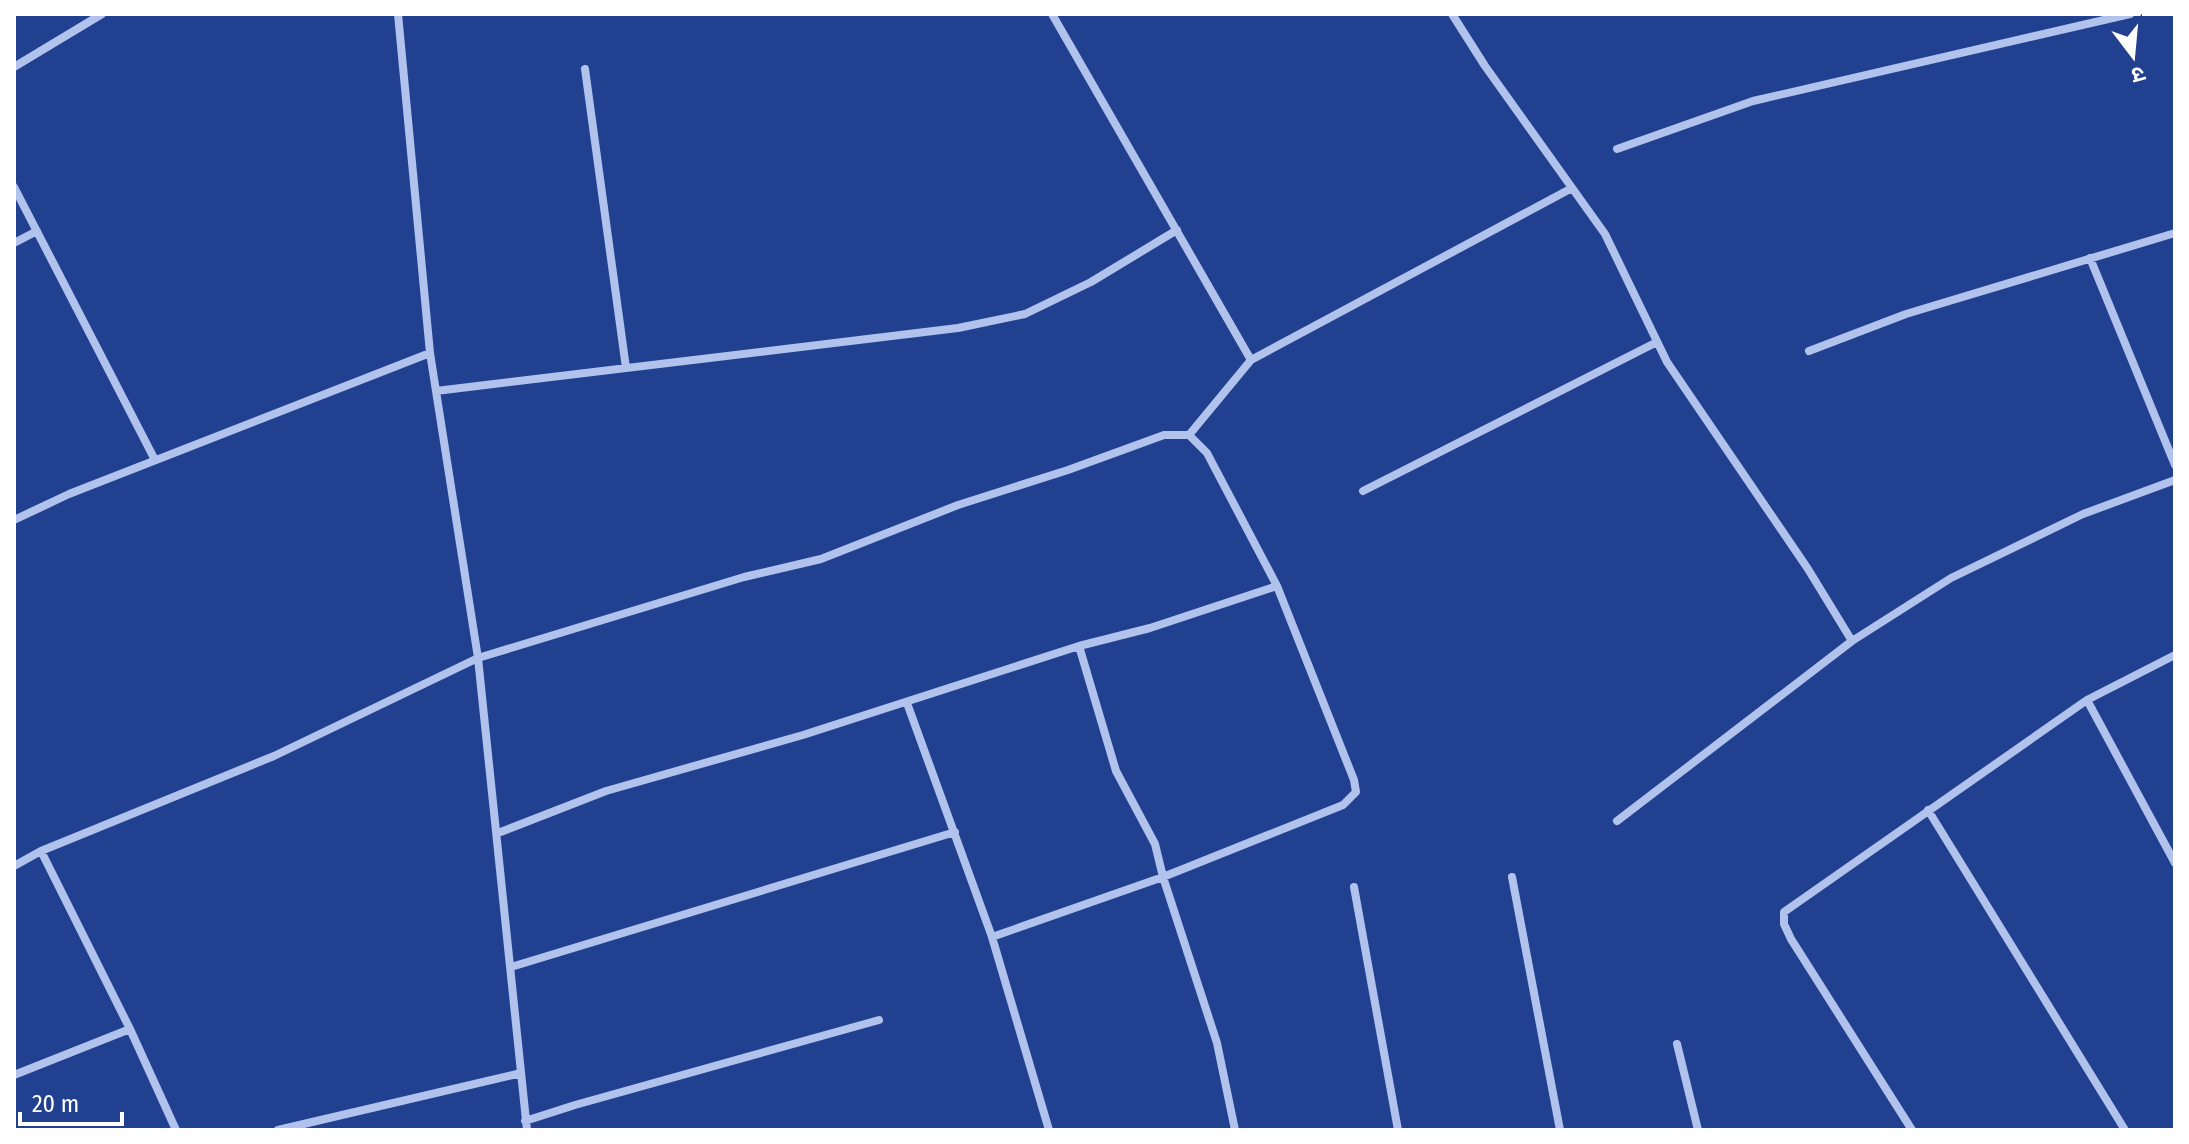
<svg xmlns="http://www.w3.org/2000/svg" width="2189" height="1144" viewBox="0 0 2189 1144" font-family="'Fira Sans Condensed','Noto Sans Devanagari',sans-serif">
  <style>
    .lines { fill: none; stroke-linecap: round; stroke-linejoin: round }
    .street { stroke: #b1c2ed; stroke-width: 8 }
  </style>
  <rect width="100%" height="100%" fill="#214090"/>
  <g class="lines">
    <path class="street" d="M398,14L430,353L478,658L527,1130
      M1052,14L1251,360L1572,188
      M1452,14L1485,66L1605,234L1667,362L1808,569L1852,641
      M14,67L102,14
      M585,69L626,368
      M1617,149L1753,101L2130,14
      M14,187L155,460
      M14,243L37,231
      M2090,258L2175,465
      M1809,351L1906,314L2175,233
      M436,391L958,328L1025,314L1091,282L1177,230
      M1189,435L1251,360
      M1363,491L1657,342
      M14,520L69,494L430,353
      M1079,646L1116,771L1155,844L1163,877L1217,1043L1235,1130
      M2087,700L2175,863
      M907,703L992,937L1049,1130
      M1928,810L2125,1130
      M1617,821L1852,641L1951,578L2083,514L2175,480
      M498,833L606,791L803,735L1079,646L1150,628L1277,586
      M41,851L130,1029L176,1130
      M14,866L41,851L274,756L478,658L744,577L821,559L958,505L1068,470L1164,435H1189L1207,453L1277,586L1354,780L1356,792L1343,805L1163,877L992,937
      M1512,877L1560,1130
      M1354,887L1398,1130
      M511,967L955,832
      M1677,1044L1698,1130
      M14,1075L130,1029
      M525,1121L575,1105L879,1020
      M278,1130L521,1073
      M1912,1130L1791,939L1784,924V912L2087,700L2175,655"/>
  </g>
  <rect width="2189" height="1144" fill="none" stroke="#ffffff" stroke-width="32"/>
  <g transform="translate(2133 56) rotate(164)" stroke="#214090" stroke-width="6" paint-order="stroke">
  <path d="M0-6L14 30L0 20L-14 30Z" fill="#ffffff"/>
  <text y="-12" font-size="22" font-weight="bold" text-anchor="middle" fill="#ffffff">उ</text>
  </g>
  <path d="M20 1112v12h102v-12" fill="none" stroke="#ffffff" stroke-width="4"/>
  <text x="32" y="1112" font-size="24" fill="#ffffff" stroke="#214090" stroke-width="6" paint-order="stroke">20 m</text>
</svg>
